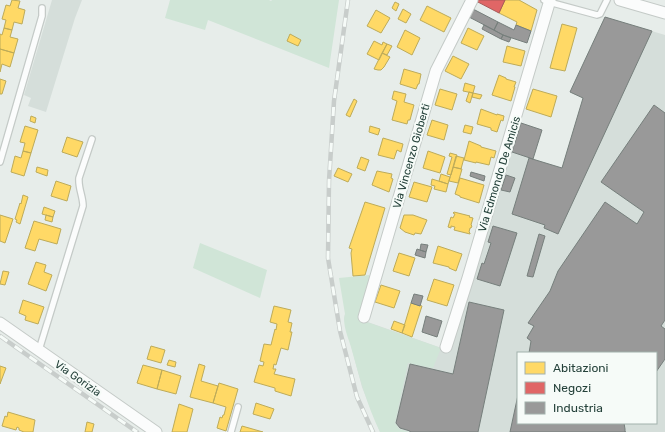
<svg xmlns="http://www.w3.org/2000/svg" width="665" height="432" viewBox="0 0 665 432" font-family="Rubik,sans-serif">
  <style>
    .built { fill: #d5deda; fill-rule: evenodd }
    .green { fill: #d0e5d7 }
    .homes { fill: #ffd966; stroke: #bdab59 }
    .shops { fill: #e06666; stroke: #a85b59 }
    .industry { fill: #999; stroke: #767f7c }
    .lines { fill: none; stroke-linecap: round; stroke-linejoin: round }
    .lane-casing { stroke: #c4cac7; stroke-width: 8 }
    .street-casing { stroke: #c4cac7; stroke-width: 13 }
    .lane { stroke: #fbfcfc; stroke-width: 5.5 }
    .street { stroke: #fbfcfc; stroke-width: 11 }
    .rail-casing { stroke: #c8cdcb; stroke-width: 4.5 }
    .rail { stroke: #f6fbf8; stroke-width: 3; stroke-dasharray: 9; stroke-linecap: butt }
    .labels { text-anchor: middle; stroke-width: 4; stroke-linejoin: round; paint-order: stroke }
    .street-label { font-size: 11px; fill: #24413a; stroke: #f6fbf8 }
  </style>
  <rect width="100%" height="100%" fill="#e7edea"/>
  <path class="built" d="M52,0H82L75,18L46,112L28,106L31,98L24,95Z
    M605,17L665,35V432H380L362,387L344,319L345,314L450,351L510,151L562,168L583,98L570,92ZM518,353H656V423H518Z"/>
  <path class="green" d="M170,0H269L271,1L272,0H339L329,68L208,20L205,30L165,18Z
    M200,243L267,270L260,298L193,268Z
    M369,275L370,280L358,319L441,348L433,368L408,363L395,423L399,429L409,432H380C367,405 359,376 351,347C348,337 342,324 345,314L339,278Z"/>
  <path class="homes" d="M12,0L20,1L18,8L25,10L22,24L14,22L12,30L4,28L6,20L2,19L6,5L10,6Z
    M505,0H519L537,10L531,31L516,25L517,22L499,13Z
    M395,2L399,4L396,11L392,8Z
    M427,6L451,18L444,32L420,20Z
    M403,9L411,14L406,23L398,19Z
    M376,10L390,18L381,33L367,26Z
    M562,24L577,28L565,71L550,68Z
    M4,28L12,30L10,37L18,39L14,53L0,49V34L2,35Z
    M468,28L484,36L477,50L461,43Z
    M405,30L420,38L412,55L397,47Z
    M290,34L301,40L298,46L287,41Z
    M374,41L382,45L383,42L387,44L379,60L367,54Z
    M387,44L392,46L387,55L382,53Z
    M507,46L525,51L521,66L503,62Z
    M0,49L14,53L10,67L2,64L0,72Z
    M382,53L390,57L384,67L381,70H378L374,69Z
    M453,56L469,64L461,79L445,71Z
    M404,69L421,74L419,84H418L416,89L400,84Z
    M499,75L506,78V79L516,82L514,87H515L511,101L492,95Z
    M0,79L6,81L2,94H0Z
    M465,83L475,86L473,93L463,91Z
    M440,89L457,94L452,110L435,105Z
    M533,89L557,96L551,117L526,109Z
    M394,91L406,94L404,102L414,105L410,120H408L407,124L392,120L397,101L392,99Z
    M469,92L473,93L470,103L466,101Z
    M473,93L482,95L480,99L472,97Z
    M354,99L357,101L350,117L346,115Z
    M481,109L497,115V114L504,116L503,121L501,120L497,132L491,130V128L477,124Z
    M31,116L36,118L35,123L30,121Z
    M432,120L448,125L444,140L427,135Z
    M465,125L473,127L471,134L463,132Z
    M25,126L38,130L31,153L23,151L25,143L20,142Z
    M370,126L380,129L378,135L369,132Z
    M67,137L83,142L77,157L62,152Z
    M383,138L403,144L401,152L397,150L394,159L378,155Z
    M469,141L481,146V147L496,151L494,158L491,157L489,165L476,162V163L464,160Z
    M23,151L31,153L24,176L11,172L15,156L21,158Z
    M428,151L445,157L440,173L423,168Z
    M450,153L457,155L451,175L447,174L452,157L449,156Z
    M456,156L464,158L461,169L453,167Z
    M361,157L369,160L365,171L357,168Z
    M37,167L48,170L47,176L36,172Z
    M453,167L462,169L458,183L449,181Z
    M338,168L352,174L348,182L334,176Z
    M377,171L392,174L391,178L393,179L389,192L372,185Z
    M441,174L450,177L448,184L439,181Z
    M460,178L484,185L479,203L460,197V196L455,194Z
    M432,179L448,184L446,192L434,189L435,186L431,185Z
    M56,181L71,186L67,201L51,196Z
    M414,182L432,187L427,202L409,197Z
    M23,195L28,197L20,224L16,222L17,220L15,219L20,203L21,204Z
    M365,202L385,208L365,275L353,276L351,253L352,249L349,248Z
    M44,207L55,211L53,217L42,214Z
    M454,212L470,216L469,217L473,218L471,225L472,226L471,228H470L469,232L470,233V234L454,230L455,227L451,226V228L448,227L451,217L453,218L455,214L453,213Z
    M0,215L13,219L5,243L0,241Z
    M46,215L53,217L52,222L45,220Z
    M404,215H413L427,220L421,234L415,233L414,235L405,232L400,228Z
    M34,221L61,229L57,244L39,239L35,251L25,248Z
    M438,246L462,254L456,271L449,268V267L433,263Z
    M399,253L415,258L409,276L393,271Z
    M36,262L46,265L44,272L52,275L46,291L28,284Z
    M3,271L9,272L5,285L0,284Z
    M434,279L454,285L447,306L427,300Z
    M381,285L400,291L394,308L375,302Z
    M23,300L44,307L38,324L25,320L26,316L19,313Z
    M411,303L422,306L412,337L402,333Z
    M274,306L291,310L288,322L292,323L290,332H292L288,350L281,348L276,365L274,364L273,369H276L274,374L295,379L291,396L275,391V388L254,382L259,365L263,366L264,362L260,361L264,344L271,345L275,329L276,330L277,324L270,322Z
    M394,321L405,325L402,333L391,329Z
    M151,346L165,350L161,363L147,359Z
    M169,360L176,362L175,367L167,365Z
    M199,364L205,366L201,381L218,386L213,403L190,397Z
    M143,365L162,370L157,389L137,383Z
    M0,366L6,368L0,384Z
    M162,370L181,376L176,394L157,389Z
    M219,383L238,389L226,431L217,428L220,417L222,418L223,415H224L226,407L213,403Z
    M256,403L274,409L270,419L253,414Z
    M179,404L193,409L187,432H172Z
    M8,412L35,420L33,432H24L19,430V428L17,427L16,430L2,426L5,416L7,417Z
    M87,422L94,424L92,432H85Z
    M242,426L263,432H240Z"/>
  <path class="shops" d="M477,0H505L499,13L476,1Z"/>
  <path class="industry" d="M473,9L498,22L494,30L469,17Z
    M605,17L652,31L558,234L544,228L545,225L512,214L529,158L562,168L583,98L570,92Z
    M498,22L514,30L516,25L531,31L527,43L503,35L494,30Z
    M484,25L503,35L501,39L482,29Z
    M503,35L511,38L509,42L501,39Z
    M654,105L665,113V320L661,326L665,329V359L656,372V353H529L531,341L527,338L534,326L528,323L550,291L558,271L605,202L637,224L644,212L601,182Z
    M521,123L542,130L533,159L512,152Z
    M471,172L485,176L484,181L470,176Z
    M506,175L515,178L510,192L501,190Z
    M493,226L517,233L500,286L477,279L482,263L484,264L491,243L488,242Z
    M539,234L545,236L533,277L527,276Z
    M421,244L428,245L426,252L420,250Z
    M417,249L426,252L425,258L415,255Z
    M414,294L423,296L420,306L411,303Z
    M469,302L504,310L478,432H410V431L400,428L396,423L410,364L453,374Z
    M426,316L442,321L437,337L422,332Z
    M518,395V423H624L625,429V432H626H510Z"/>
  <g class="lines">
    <defs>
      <path id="lane" d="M544,0L549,2L597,15L600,14L607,0
        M0,162L42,16V8
        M39,350L83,206C83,196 78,188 79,178L92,139
        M231,432L238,407"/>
      <path id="street" d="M620,0L665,13
        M364,317L436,71L472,0
        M0,323L156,432
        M446,347L468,278L550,0"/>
    </defs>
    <use href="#lane" class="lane-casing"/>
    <use href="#street" class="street-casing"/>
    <use href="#lane" class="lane"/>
    <use href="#street" class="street"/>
    <defs>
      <path id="rail" d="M348,0L334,101L329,181L328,258L340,331L357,397L373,432
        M0,336L137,432"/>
    </defs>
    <use href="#rail" class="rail-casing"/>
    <use href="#rail" class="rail"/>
  </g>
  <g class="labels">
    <g class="street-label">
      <text transform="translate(411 156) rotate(-74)" y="4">Via Vincenzo Gioberti</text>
      <text transform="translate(499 174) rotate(-73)" y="4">Via Edmondo De Amicis</text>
      <text transform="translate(78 378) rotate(35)" y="4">Via Gorizia</text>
    </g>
  </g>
  <rect x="517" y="352" width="140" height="72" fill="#f6fbf8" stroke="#a2b1ac"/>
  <rect x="525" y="362" width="20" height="12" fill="#ffd966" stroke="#a2b1ac"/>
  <text x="553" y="372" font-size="12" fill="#24413a">Abitazioni</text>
  <rect x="525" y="382" width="20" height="12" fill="#e06666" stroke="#a2b1ac"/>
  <text x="553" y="392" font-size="12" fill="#24413a">Negozi</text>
  <rect x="525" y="402" width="20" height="12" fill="#999999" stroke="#a2b1ac"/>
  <text x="553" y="412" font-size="12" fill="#24413a">Industria</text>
</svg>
